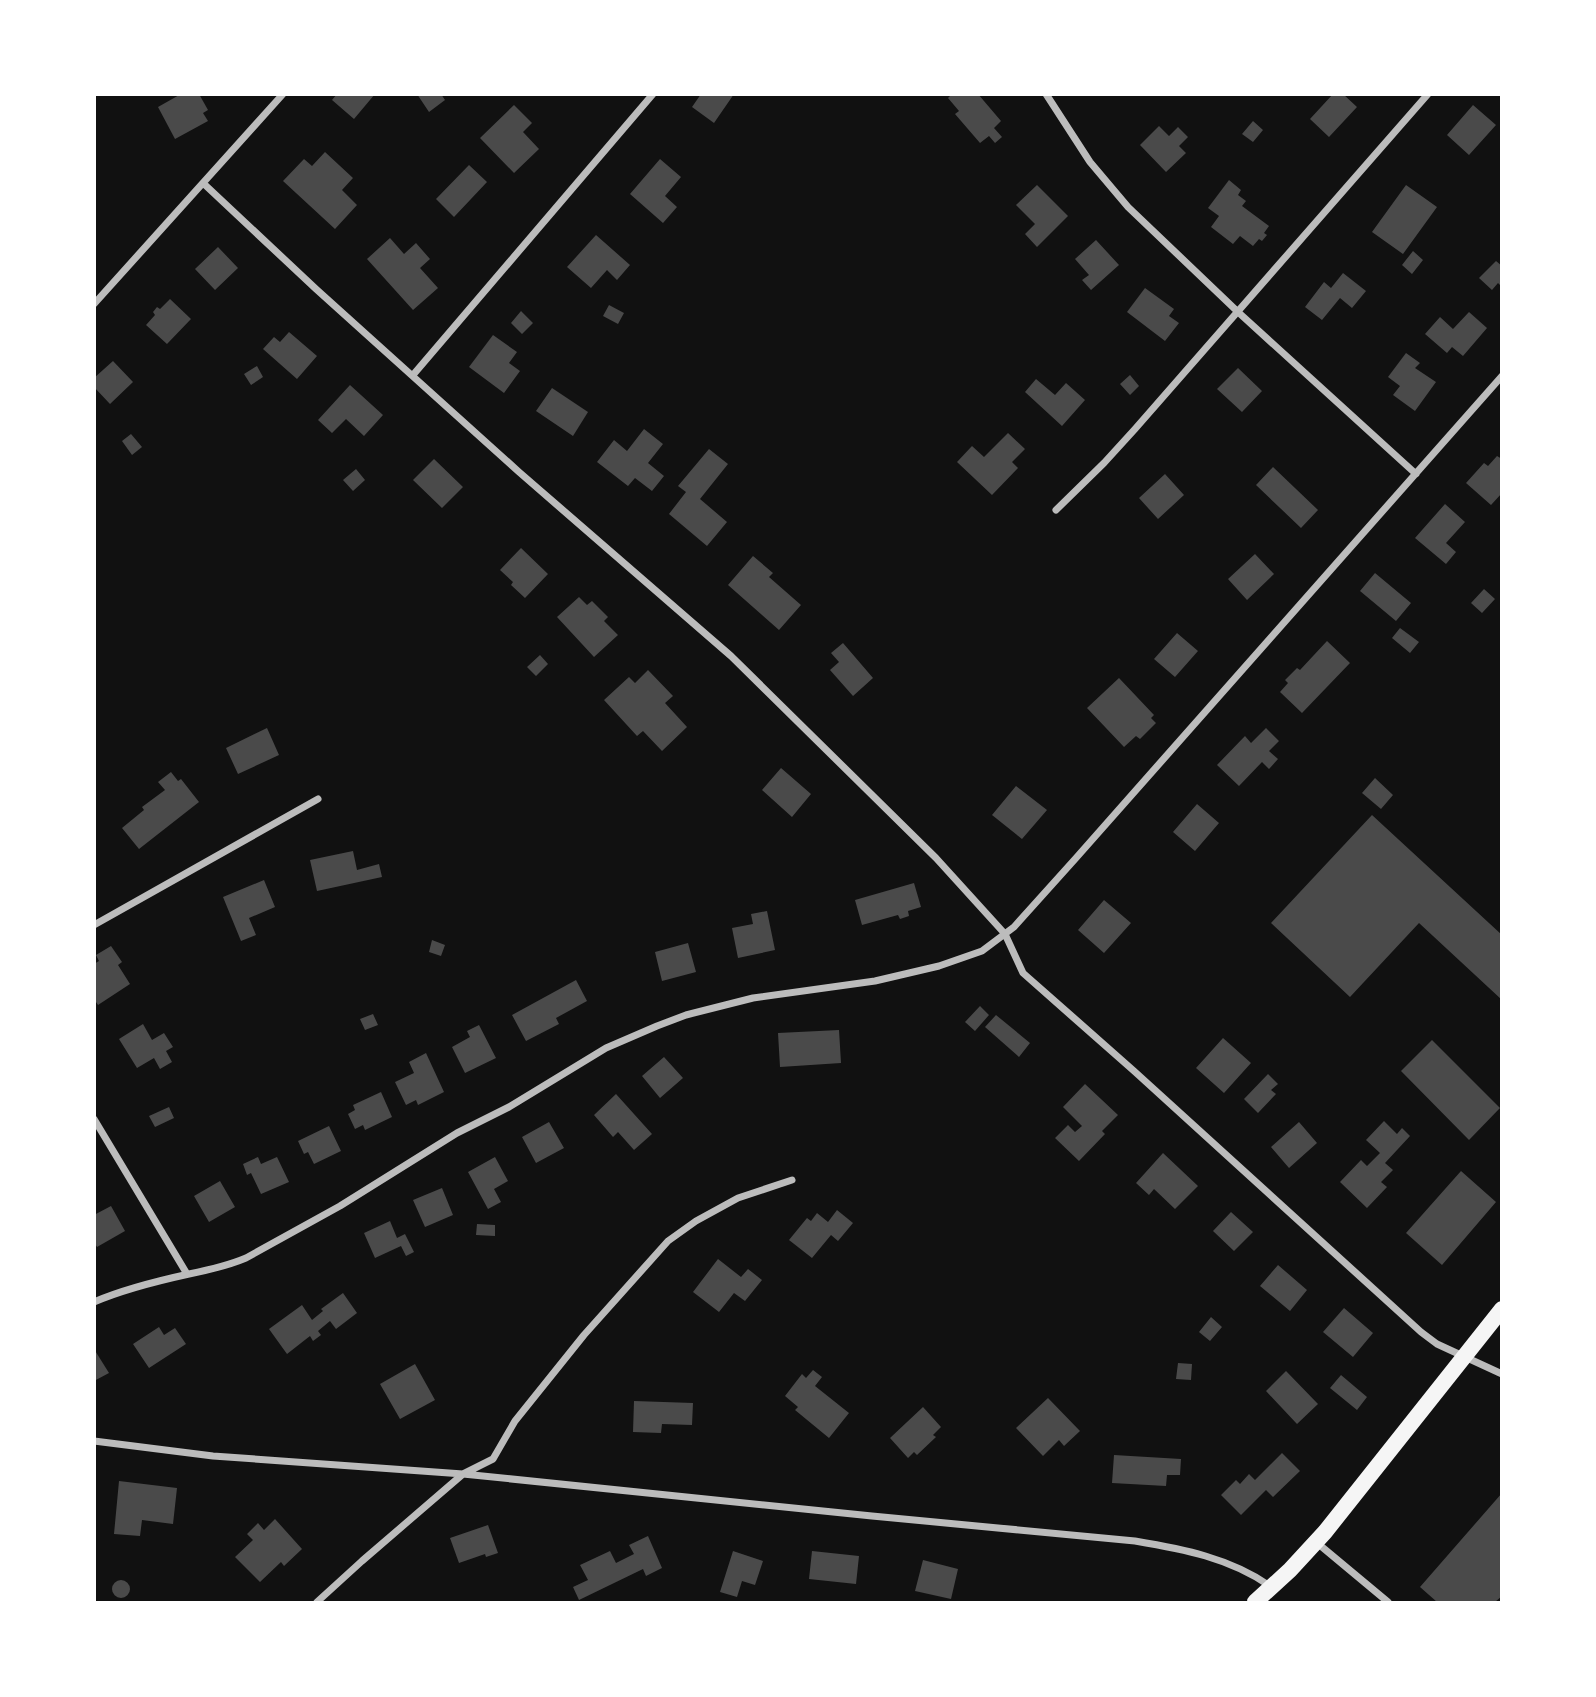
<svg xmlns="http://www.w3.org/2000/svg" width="1596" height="1697" viewBox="0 0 1596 1697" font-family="'Fira Sans',sans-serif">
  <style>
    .building { fill: #4a4a4a }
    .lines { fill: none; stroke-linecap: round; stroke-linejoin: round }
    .minor { stroke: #bcbcbc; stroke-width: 7 }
    .primary { stroke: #f5f5f5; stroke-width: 16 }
  </style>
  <rect width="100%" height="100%" fill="#111"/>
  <path class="building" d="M181,94H199L208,110L203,113L208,121L175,139L158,107Z
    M337,94H375L354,119L332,100Z
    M417,94H441L445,100L429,112Z
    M701,94H734L714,123L692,107Z
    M952,94H974L975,96L978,94L1001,121L994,128L1002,137L995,143L989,136L980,143L955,114L959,111L948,98Z
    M1333,94H1343L1357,107L1329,137L1310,119Z
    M514,105L532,123L523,132L539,149L514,173L480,138Z
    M1473,105L1496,125L1469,155L1447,135Z
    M1253,121L1263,130L1253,142L1242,134Z
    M1159,126L1169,136L1178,127L1188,137L1179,146L1186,153L1166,172L1140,145Z
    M325,152L353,178L342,190L357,205L335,229L283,181L304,159L312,166Z
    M660,159L681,177L665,196L677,207L663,223L630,194Z
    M469,165L487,182L454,217L436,199Z
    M1229,180L1241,190L1238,195L1246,201L1242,206L1269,226L1264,233L1267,235L1262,241L1259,239L1253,246L1240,236L1233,244L1211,227L1219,216L1208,208Z
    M1037,185L1068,216L1037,247L1025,234L1035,224L1016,205Z
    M1406,185L1437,207L1403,254L1372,232Z
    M596,235L630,265L617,280L607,270L591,288L567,267Z
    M390,238L404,254L416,243L430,259L420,268L438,288L413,310L367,259Z
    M1096,240L1119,265L1091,290L1082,280L1089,275L1075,259Z
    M218,247L238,268L215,290L195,269Z
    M1413,251L1423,260L1412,274L1402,265Z
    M1496,261L1502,266V287L1498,283L1492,290L1479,278Z
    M1343,273L1366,291L1352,308L1340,298L1322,320L1305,307L1324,282L1331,288Z
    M1145,288L1174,309L1169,316L1179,323L1165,341L1127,312Z
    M170,299L191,319L167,344L146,325L155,315L153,312L157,307L160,309Z
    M609,305L624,313L618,324L603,316Z
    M521,311L533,323L522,334L511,323Z
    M1469,312L1487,328L1463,356L1452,347L1447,353L1425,334L1440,317L1453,329Z
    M289,332L317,356L297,379L263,349L274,337L280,342Z
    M493,335L517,352L509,363L520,371L504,393L469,367Z
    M1406,353L1420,363L1415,368L1436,382L1415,411L1393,395L1400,386L1388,377Z
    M113,361L133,382L110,404L94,387V378Z
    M257,366L263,377L251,385L244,374Z
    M1238,368L1262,391L1242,412L1217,389Z
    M1130,375L1139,386L1130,395L1120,384Z
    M1036,379L1055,395L1066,383L1085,400L1062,426L1025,392Z
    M350,385L383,415L364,436L346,419L332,433L318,420Z
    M552,388L588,412L573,436L536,411Z
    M644,429L663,444L648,463L664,476L652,491L635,478L628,486L597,462L614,440L627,451Z
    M1008,433L1025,449L1012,462L1018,468L992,495L957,462L972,446L984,457Z
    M131,434L142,447L132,455L122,441Z
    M709,449L728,464L700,499L727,522L707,546L669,514L686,492L678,486Z
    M1497,456L1502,459V493L1491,505L1466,483L1484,463L1488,466Z
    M434,459L463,487L442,508L413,480Z
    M1273,467L1318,510L1301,528L1256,485Z
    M356,469L365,480L353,491L343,480Z
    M1165,474L1184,495L1158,519L1139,498Z
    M1445,504L1465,522L1446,543L1456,552L1446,564L1415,538Z
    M521,548L548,574L525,598L511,585L513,582L500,570Z
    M1255,554L1274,574L1247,600L1228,579Z
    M753,556L773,573L769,577L801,605L779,630L728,585Z
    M1375,573L1411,603L1396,621L1360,591Z
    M1484,589L1495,599L1482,613L1471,603Z
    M579,597L587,605L592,601L608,617L604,621L618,635L594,657L557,617Z
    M1400,628L1419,642L1410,653L1392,638Z
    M1177,633L1198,651L1175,677L1154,659Z
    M1327,641L1350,663L1302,713L1280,692L1288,683L1285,680L1297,668L1300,670Z
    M843,643L873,678L853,696L830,670L839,662L831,653Z
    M540,655L548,664L536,676L527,667Z
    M648,670L673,696L665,703L687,727L662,751L643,731L637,736L604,700L629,677L635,683Z
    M1119,678L1154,715L1151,718L1156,723L1140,739L1136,736L1124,747L1087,708Z
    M267,728L279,755L238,774L226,748Z
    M1266,728L1279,741L1269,751L1278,759L1269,769L1262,762L1239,786L1217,765L1245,736L1251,743Z
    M781,768L811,794L792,817L762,790Z
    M171,772L178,781L181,779L199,802L139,849L122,828L144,810L142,807L165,790L158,782Z
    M1375,778L1393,795L1381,809L1362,793Z
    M1016,786L1047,810L1022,839L992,815Z
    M1197,804L1219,823L1195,851L1173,832Z
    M1372,815L1502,935V1000L1419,923L1350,997L1271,923Z
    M353,851L357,870L379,864L382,877L317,891L310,860Z
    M264,880L275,907L249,918L256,935L241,941L223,897Z
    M914,883L921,907L908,911L909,916L900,919L898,915L862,925L855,900Z
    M1104,900L1131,923L1104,953L1078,930Z
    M767,911L775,950L738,958L732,928L753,924L751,914Z
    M432,940L445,945L441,956L429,952Z
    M688,943L696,972L662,981L655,952Z
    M111,946L122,962L118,965L130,984L98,1005L94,999V964L99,961L96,955Z
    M576,980L587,1001L556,1018L559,1024L526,1041L512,1015Z
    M980,1006L989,1015L975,1031L965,1022Z
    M373,1014L378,1025L365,1030L360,1019Z
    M996,1015L1030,1043L1019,1057L985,1027Z
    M143,1024L152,1040L164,1033L173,1047L166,1051L172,1062L160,1069L154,1058L137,1068L119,1039Z
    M479,1025L496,1058L465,1073L452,1047L470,1037L467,1031Z
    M839,1030L841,1063L780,1067L778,1033Z
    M1223,1038L1251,1063L1224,1093L1196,1068Z
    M1432,1040L1500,1108L1469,1140L1401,1071Z
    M426,1053L444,1092L418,1105L416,1100L406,1105L395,1082L414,1073L409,1062Z
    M664,1057L683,1078L660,1098L642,1076Z
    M1268,1074L1278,1084L1271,1090L1276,1094L1258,1113L1244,1099Z
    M1085,1084L1118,1115L1102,1131L1105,1134L1079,1161L1055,1138L1068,1125L1075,1132L1082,1126L1063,1107Z
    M381,1092L392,1117L365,1130L363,1125L355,1129L348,1114L355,1110L353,1105Z
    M616,1094L652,1134L634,1150L618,1132L613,1137L594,1115Z
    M169,1107L174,1118L155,1127L149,1116Z
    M1384,1121L1397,1134L1402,1128L1410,1136L1385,1163L1393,1170L1381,1182L1387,1187L1367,1208L1340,1182L1361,1160L1367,1166L1380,1153L1366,1140Z
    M549,1122L564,1148L536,1163L522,1137Z
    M1299,1122L1317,1143L1289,1168L1271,1147Z
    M329,1126L341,1151L314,1164L308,1152L304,1154L298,1141Z
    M1163,1153L1198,1186L1175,1209L1154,1189L1149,1195L1136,1183Z
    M258,1157L261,1164L277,1157L289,1182L261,1194L251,1173L247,1175L243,1164Z
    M495,1157L508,1181L494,1189L501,1202L488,1209L468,1172Z
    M1461,1171L1496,1202L1442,1265L1406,1233Z
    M220,1181L235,1207L209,1222L194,1196Z
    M442,1188L453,1215L425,1227L413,1200Z
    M111,1206L125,1231L97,1247L94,1242V1215Z
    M837,1210L853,1223L838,1241L831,1235L812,1258L789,1240L807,1218L811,1221L817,1213L828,1222Z
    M1231,1212L1253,1232L1234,1251L1213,1231Z
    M390,1221L397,1238L405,1234L414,1252L406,1256L401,1246L375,1258L364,1233Z
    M477,1224L495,1225V1236L476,1235Z
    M718,1259L741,1277L748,1269L762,1280L745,1301L734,1293L719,1312L693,1292Z
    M1278,1265L1307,1290L1290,1311L1260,1286Z
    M343,1293L357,1313L336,1329L330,1321L318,1331L321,1335L313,1341L310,1336L287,1354L269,1329L302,1305L312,1320L323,1311L321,1309Z
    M1344,1308L1373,1333L1353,1357L1323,1332Z
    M1211,1317L1222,1327L1210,1341L1199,1332Z
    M159,1327L164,1335L175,1328L186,1344L149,1368L133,1344Z
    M94,1349L109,1373L94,1381Z
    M1178,1363L1192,1364L1191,1380L1176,1379Z
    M415,1364L435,1400L400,1419L380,1384Z
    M813,1370L822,1377L815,1386L849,1413L829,1438L795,1410L798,1407L785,1396L802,1374L806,1378Z
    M1286,1371L1318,1404L1297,1424L1266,1391Z
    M1341,1375L1367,1397L1357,1410L1330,1388Z
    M1048,1398L1080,1431L1064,1446L1059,1440L1043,1456L1016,1428Z
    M634,1401L693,1403L692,1425L662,1424L661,1433L633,1432Z
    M923,1407L941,1427L933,1435L936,1437L917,1455L914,1452L908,1458L890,1438Z
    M1282,1453L1300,1471L1273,1497L1266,1490L1241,1515L1221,1495L1236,1480L1240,1484L1249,1474L1255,1480Z
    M1114,1455L1181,1459L1180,1475H1167L1166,1486L1112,1483Z
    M119,1481L177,1488L173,1524L142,1520L140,1536L114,1534Z
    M1502,1493V1596L1495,1602H1437L1420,1587Z
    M275,1519L302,1549L284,1566L281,1562L260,1582L235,1557L253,1540L247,1534L258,1523L264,1530Z
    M488,1525L498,1553L486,1557L485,1554L459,1563L450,1538Z
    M648,1536L662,1568L646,1576L643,1569L579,1600L573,1587L588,1580L580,1565L610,1551L616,1563L634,1554L629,1545Z
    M733,1551L763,1561L755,1585L742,1581L737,1597L720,1592Z
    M812,1551L859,1556L856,1584L809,1579Z
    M923,1560L958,1569L951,1599L915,1591Z
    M112 1589a9 9 0 1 1 18 0a9 9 0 1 1-18 0Z"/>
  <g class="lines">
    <path class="minor" d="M1046,94L1090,162L1128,207L1238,312L1416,474
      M203,183L316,289L519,472L731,656L936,858L1005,934L1023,973L1134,1071L1421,1332L1437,1344L1502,1374
      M94,304L283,94
      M413,375L653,94
      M1056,510L1104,463L1135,429L1428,94
      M94,925L318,799
      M94,1119L187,1274
      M94,1302C124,1289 157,1281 189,1274C209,1270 227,1266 246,1258L340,1206L457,1133L509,1107L606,1048L657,1026L686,1015L753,998L875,981L939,966L982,951L1014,927L1076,858L1502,376
      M94,1441L213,1456L463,1474L872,1516L1135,1541C1183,1549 1230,1558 1270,1586
      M1316,1542L1388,1602
      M317,1602L362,1561L463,1474L493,1459L515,1421L584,1335L668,1241L696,1221L738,1198L792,1180"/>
    <path class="primary" d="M1255,1602L1290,1570L1325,1532L1502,1309"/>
  </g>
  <rect width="1596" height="1697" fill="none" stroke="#ffffff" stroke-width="192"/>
</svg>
